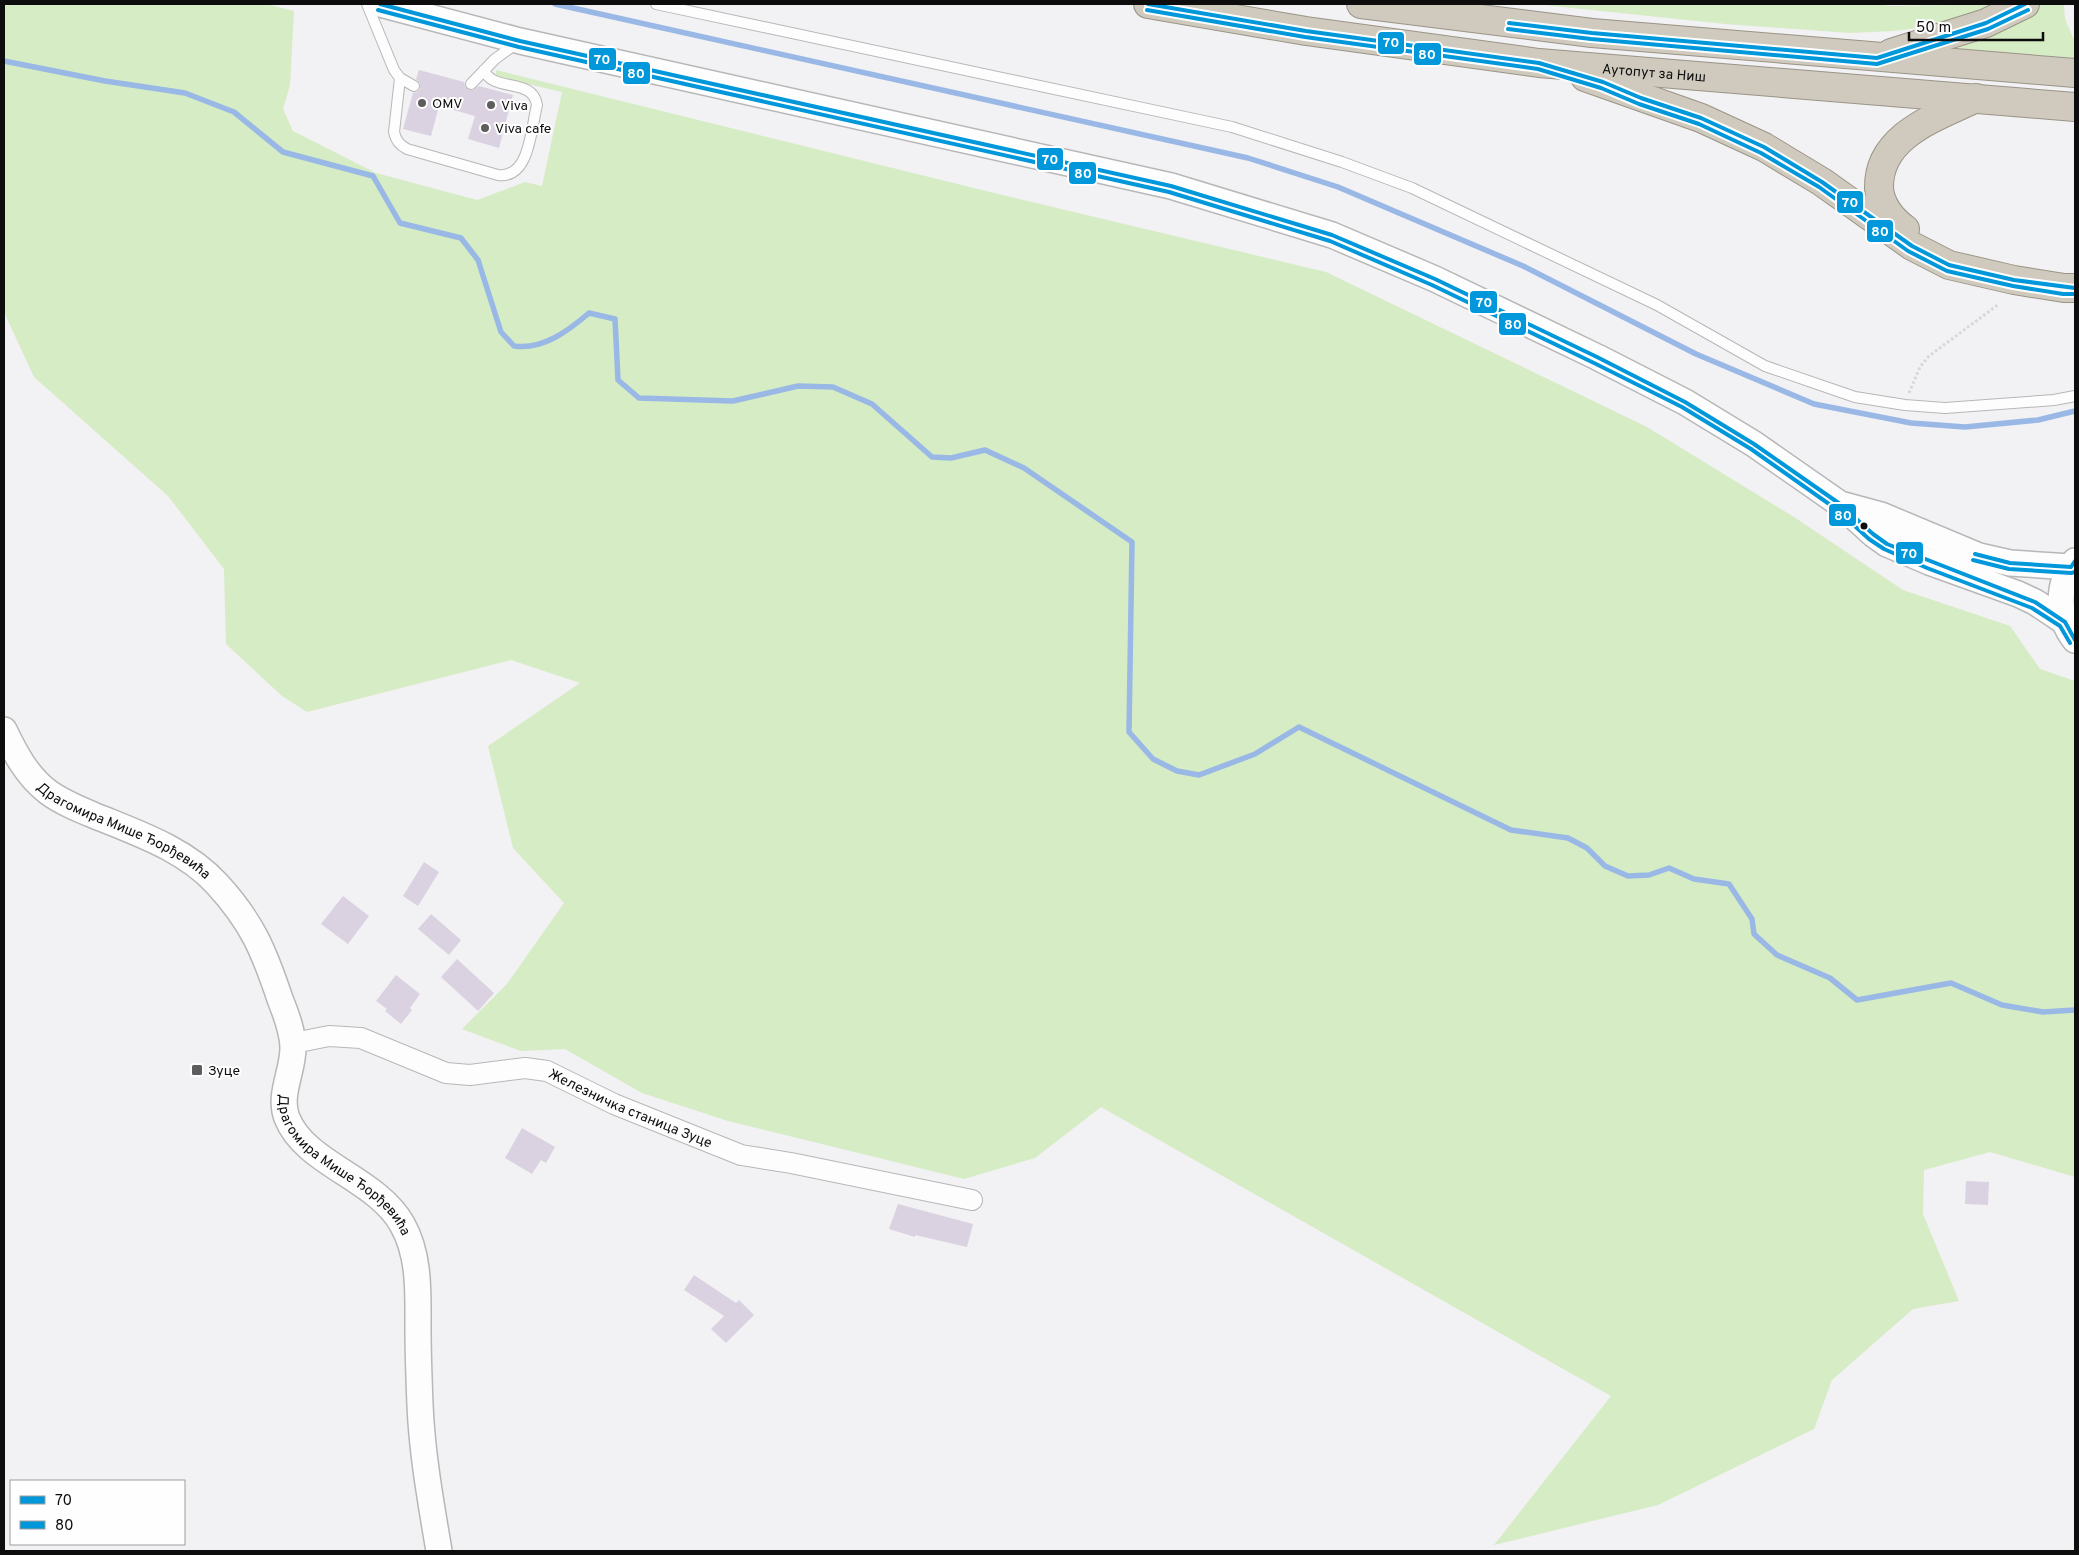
<svg xmlns="http://www.w3.org/2000/svg" width="2079" height="1555" viewBox="0 0 2079 1555" font-family="Overpass,sans-serif">
  <style>
    .green { fill: #d6ecc5 }
    .lines { fill: none; stroke-linecap: round; stroke-linejoin: round }
    .stream { stroke: #99b8e6; stroke-width: 5.5 }
    .building { fill: #dbd2e1 }
    .service-casing { stroke: #b8b7b8; stroke-width: 12 }
    .minor-casing { stroke: #b8b7b8; stroke-width: 22 }
    .tertiary-casing { stroke: #b8b7b8; stroke-width: 28 }
    .motorway-casing { stroke: #9a9487; stroke-width: 30 }
    .path { stroke: #d7d7d7; stroke-width: 3; stroke-dasharray: 2.5 2.5; stroke-linecap: butt }
    .service { stroke: #fdfdfd; stroke-width: 10 }
    .minor { stroke: #fdfdfd; stroke-width: 20 }
    .tertiary { stroke: #fdfdfd; stroke-width: 25 }
    .motorway { stroke: #cfcabd; stroke-width: 28 }
    .bus-1-casing { stroke: #fffeff; stroke-width: 8 }
    .bus-2-casing { stroke: #fffeff; stroke-width: 8 }
    .bus-1 { stroke: #0098da; stroke-width: 4 }
    .bus-2 { stroke: #0098da; stroke-width: 4 }
    .poi-dot { fill: #5d5d5e; stroke: #fffeff; stroke-width: 2 }
    .bus-dot { fill: #0d0d0e; stroke: #fffeff; stroke-width: 2 }
    .labels { text-anchor: middle; stroke-width: 4; stroke-linejoin: round; paint-order: stroke }
    .street-label { font-size: 14px; fill: #0d0d0e; stroke: #fffeff }
    .poi-label { font-size: 14px; fill: #0d0d0e; stroke: #fffeff; text-anchor: start }
    .line-badge { stroke: #fffeff; stroke-width: 2 }
    .badge-label { font-size: 14px; text-anchor: middle; font-weight: bold; fill: #fff }
  </style>
  <rect width="100%" height="100%" fill="#f2f1f3"/>
  <path class="green" d="M4,4H266L294,11L290,85L283,109L293,131L376,173L477,200L525,182L542,186L562,92L498,77L496,75V70L990,192L1326,272L1647,427L1794,517L1903,590L2010,626L2040,669L2075,681V1177L1990,1152L1924,1170L1923,1214L1959,1301L1913,1309L1832,1380L1814,1429L1658,1505L1494,1545L1611,1396L1101,1107L1035,1158L964,1179L728,1121L642,1093L565,1049L521,1051L462,1029L507,984L564,903L513,848L488,746L580,683L511,660L307,712L282,696L226,644L224,569L168,496L34,377L4,312Z
    M1534,4H1869L1893,6L2005,4L1939,25L1894,31L1850,33L1725,24Z
    M2033,4H2064L2065,19L2075,42V58L1960,50L1959,46Z"/>
  <g class="lines">
    <path class="stream" d="M555,4L1248,158L1338,187L1523,266L1696,354L1814,404L1911,423L1965,427L2038,420L2075,411
      M4,61L105,81L185,93L234,112L283,152L373,176L400,223L461,238L478,260L501,332L514,346C543,350 568,331 589,313L615,319L618,380L639,398L733,401L798,386L833,387L872,404L932,457L951,458L985,450L1024,468L1132,542L1129,732L1153,759L1177,771L1199,775L1255,754L1299,727L1511,830L1568,838L1587,848L1605,866L1628,876L1649,875L1669,868L1694,879L1729,884L1752,919L1754,934L1777,955L1830,978L1857,1000L1951,983L2002,1005L2043,1012L2075,1010"/>
  </g>
  <path class="building" d="M419,70L464,82L465,86L469,90H473L479,86L513,95L499,148L468,139L475,116L439,106L431,136L403,129L413,93L417,92L420,89V83L416,79Z
    M424,862L439,872L418,906L403,896Z
    M343,896L369,916L348,944L321,924Z
    M431,914L461,940L449,955L418,929Z
    M457,959L494,993L478,1011L441,977Z
    M396,975L420,994L410,1008L412,1010L401,1024L385,1011L387,1009L376,1001Z
    M522,1128L555,1147L546,1163L541,1160L532,1174L505,1158Z
    M1966,1181L1989,1182L1988,1205L1965,1204Z
    M898,1204L973,1224L967,1247L915,1235V1237L889,1229Z
    M694,1275L736,1303L739,1300L754,1315L726,1343L711,1329L724,1316L684,1290Z"/>
  <g class="lines">
    <defs>
      <path id="service" d="M367,4L394,70L400,78L414,86
        M656,4L1232,127L1342,162L1412,188L1657,305L1765,366L1855,397L1905,405L1945,408L2054,400L2075,396
        M400,78L394,132C396,141 400,145 407,149L498,175C530,179 531,128 537,105C533,77 493,93 484,70
        M471,84L495,59L517,43"/>
      <g id="minor">
        <path id="s1" d="M293,1046L299,1042L329,1036L361,1038L446,1073L470,1075L525,1068L547,1071L614,1104L741,1155L791,1163L972,1200"/>
      </g>
      <g id="tertiary">
        <path d="M380,4L520,41L1171,186L1332,235L1435,279L1597,357L1685,402L1754,444L1840,504L1873,534L1887,544L1929,562L2018,594L2035,602L2065,622"/>
        <path d="M1844,505L1881,515L1979,556L2010,563L2071,567"/>
        <path d="M2075,561C2057,584 2056,616 2075,640"/>
        <path id="s2" d="M4,730C15,753 27,776 48,792C63,803 81,810 98,817C140,834 186,850 217,884C252,922 264,951 280,999C286,1014 293,1032 293,1048C293,1072 278,1095 287,1118C305,1164 376,1178 402,1224C420,1255 418,1293 418,1328C418,1354 419,1379 420,1405C422,1454 431,1503 439,1551"/>
      </g>
      <g id="motorway">
        <path id="s3" d="M1148,4L1306,31L1539,63L2075,107"/>
        <path d="M1361,4L1592,33L2075,73"/>
        <path d="M1891,53L1986,23L2025,4"/>
        <path d="M1585,77L1701,118L1764,147L1822,182L1912,246L1949,265L2014,280L2064,288H2075"/>
        <path d="M1905,229C1892,220 1880,205 1879,188C1878,135 1937,117 1976,98"/>
      </g>
    </defs>
    <use href="#service" class="service-casing"/>
    <use href="#minor" class="minor-casing"/>
    <use href="#tertiary" class="tertiary-casing"/>
    <use href="#motorway" class="motorway-casing"/>
    <path class="path" d="M1909,393L1920,367L1929,356L1999,304"/>
    <use href="#service" class="service"/>
    <use href="#minor" class="minor"/>
    <use href="#tertiary" class="tertiary"/>
    <use href="#motorway" class="motorway"/>
    <defs>
      <path id="bus-1" d="M380,4L520,41L1171,186L1332,235L1435,279L1597,357L1685,402L1754,444L1840,504L1873,534L1887,544L2035,602L2065,622L2075,640
        M1148,4L1306,31L1539,63L1603,82L1641,98L1701,118L1764,147L1822,182L1912,246L1949,265L2014,280L2075,288
        M1509,23L1592,33L1877,58L1986,23L2025,4
        M1975,554L2010,563L2071,567L2075,561"/>
      <path id="bus-2" d="M378,10L519,47L1169,192L1330,241L1432,285L1594,363L1682,407L1751,449L1836,509L1869,539L1884,549L1927,568L2032,608L2060,626L2070,643
        M1147,10L1305,37L1538,69L1601,88L1639,104L1699,124L1761,153L1819,187L1908,251L1947,271L2013,286L2063,294H2075
        M1508,29L1591,39L1877,64L1988,29L2028,10
        M1973,560L2009,569L2071,573L2075,572"/>
    </defs>
    <use href="#bus-1" class="bus-1-casing"/>
    <use href="#bus-2" class="bus-2-casing"/>
    <use href="#bus-1" class="bus-1"/>
    <use href="#bus-2" class="bus-2"/>
  </g>
  <g class="poi-dot">
    <circle cx="422" cy="103" r="5"/>
    <circle cx="491" cy="105" r="5"/>
    <circle cx="485" cy="128" r="5"/>
    <rect x="191" y="1064" width="12" height="12" rx="2.5"/>
  </g>
  <circle class="bus-dot" cx="1864" cy="526" r="4.5"/>
  <g class="labels">
    <g class="street-label">
      <text dy="5" stroke="none"><textPath href="#s3" startOffset="511">Аутопут за Ниш</textPath></text>
      <text dy="5" stroke="none"><textPath href="#s2" startOffset="162">Драгомира Мише Ђорђевића</textPath></text>
      <text dy="5" stroke="none"><textPath href="#s1" startOffset="355">Железничка станица Зуце</textPath></text>
      <text dy="5" stroke="none"><textPath href="#s2" startOffset="598">Драгомира Мише Ђорђевића</textPath></text>
    </g>
    <g class="poi-label">
      <text x="432" y="108">OMV</text>
      <text x="501" y="110">Viva</text>
      <text x="495" y="133">Viva cafe</text>
      <text x="208" y="1075">Зуце</text>
    </g>
  </g>
  <g class="line-badge">
    <rect x="1377" y="31" width="28" height="24" rx="5" fill="#0098da"/>
    <rect x="1413" y="42" width="29" height="24" rx="5" fill="#0098da"/>
    <rect x="588" y="47" width="29" height="24" rx="5" fill="#0098da"/>
    <rect x="622" y="61" width="29" height="24" rx="5" fill="#0098da"/>
    <rect x="1036" y="147" width="28" height="24" rx="5" fill="#0098da"/>
    <rect x="1068" y="161" width="29" height="24" rx="5" fill="#0098da"/>
    <rect x="1836" y="190" width="28" height="24" rx="5" fill="#0098da"/>
    <rect x="1866" y="219" width="28" height="24" rx="5" fill="#0098da"/>
    <rect x="1469" y="290" width="29" height="24" rx="5" fill="#0098da"/>
    <rect x="1498" y="312" width="29" height="24" rx="5" fill="#0098da"/>
    <rect x="1828" y="503" width="29" height="24" rx="5" fill="#0098da"/>
    <rect x="1895" y="541" width="29" height="24" rx="5" fill="#0098da"/>
  </g>
  <g class="badge-label">
    <text x="1391" y="47">70</text>
    <text x="1427" y="59">80</text>
    <text x="602" y="64">70</text>
    <text x="636" y="78">80</text>
    <text x="1050" y="164">70</text>
    <text x="1083" y="178">80</text>
    <text x="1850" y="207">70</text>
    <text x="1880" y="236">80</text>
    <text x="1484" y="307">70</text>
    <text x="1513" y="329">80</text>
    <text x="1843" y="520">80</text>
    <text x="1909" y="558">70</text>
  </g>
  <rect width="2079" height="1555" fill="none" stroke="#0d0d0e" stroke-width="10"/>
  <rect x="10" y="1480" width="175" height="65" fill="#fffeff" stroke="#9e9e9f"/>
  <rect x="20" y="1496" width="25" height="8" fill="#0098da" stroke="#9e9e9f"/>
  <text x="55" y="1505" font-size="15" fill="#0d0d0e">70</text>
  <rect x="20" y="1521" width="25" height="8" fill="#0098da" stroke="#9e9e9f"/>
  <text x="55" y="1530" font-size="15" fill="#0d0d0e">80</text>
  <path d="M1909 32v8h134v-8" fill="none" stroke="#0d0d0e" stroke-width="2.5"/>
  <text x="1916" y="32" font-size="15" fill="#0d0d0e" stroke="#fffeff" stroke-width="4" paint-order="stroke">50 m</text>
</svg>
